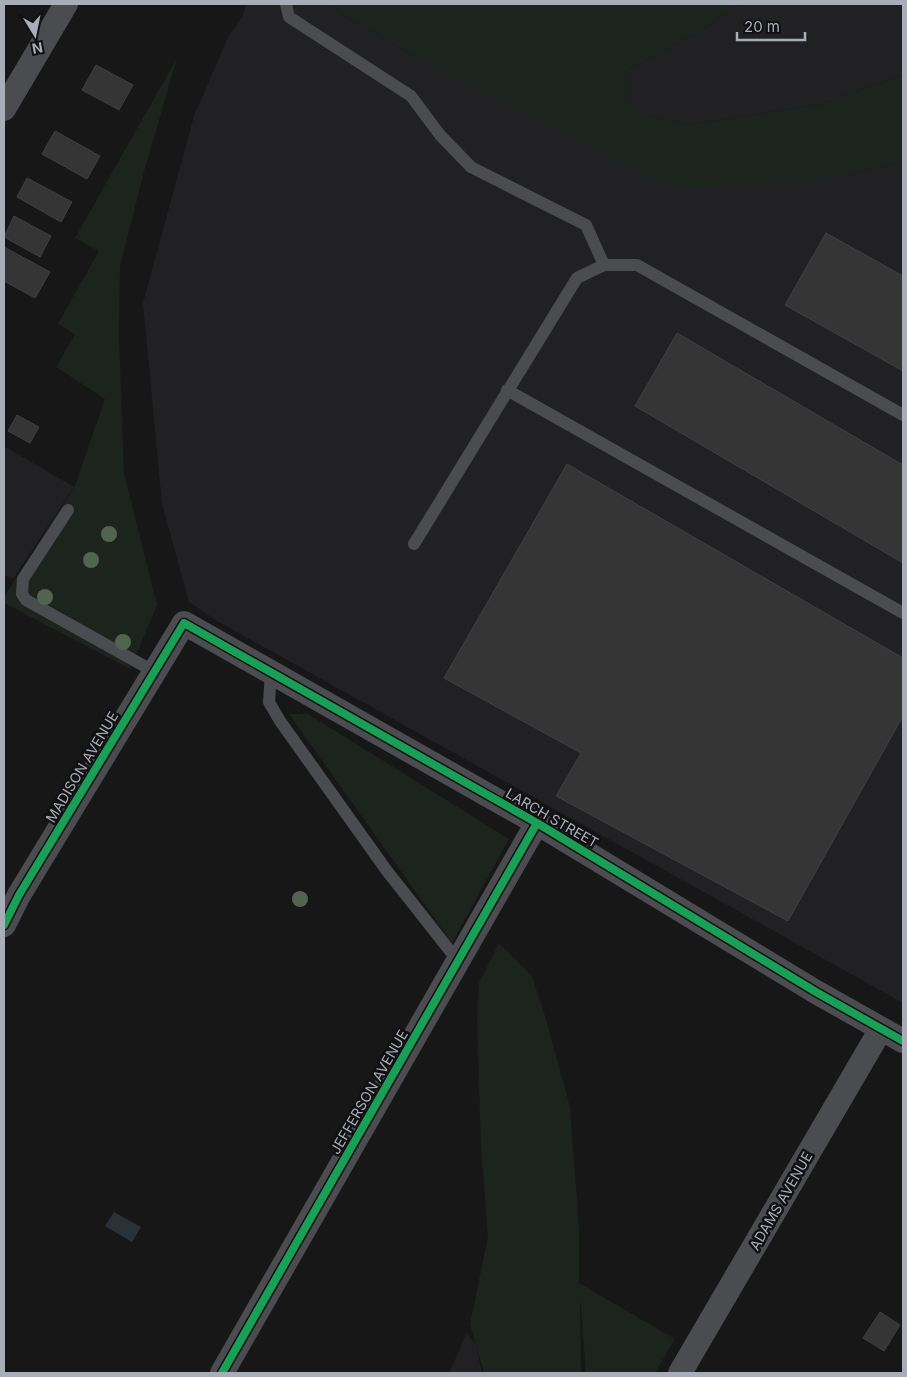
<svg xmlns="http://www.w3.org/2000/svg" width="907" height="1377" viewBox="0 0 907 1377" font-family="Inter,sans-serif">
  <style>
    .built { fill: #212123 }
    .green { fill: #1d241e }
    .water { fill: #2a3239 }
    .building { fill: #353536; stroke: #3f4043 }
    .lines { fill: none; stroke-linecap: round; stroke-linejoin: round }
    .service { stroke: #4b4c50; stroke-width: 12 }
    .minor { stroke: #4b4c50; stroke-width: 24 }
    .cycleway-casing { stroke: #111113; stroke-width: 11 }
    .cycleway { stroke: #1a9f57; stroke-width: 8 }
    .tree { fill: #506451 }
    .labels { text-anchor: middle; stroke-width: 5; stroke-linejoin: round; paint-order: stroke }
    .street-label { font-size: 14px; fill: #a8adb8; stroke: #111113 }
  </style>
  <rect width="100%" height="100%" fill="#171717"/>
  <path class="built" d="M246,4H330L344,16L434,67L839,177L903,162V1003L217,621L189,602L162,504L143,303L194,116L229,35L243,16Z
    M740,4H903V75L821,104L687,125L656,117L631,107L625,71L697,33Z
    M4,446L74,487L13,579L4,575Z
    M467,1333L476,1345L482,1373H449Z"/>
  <path class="green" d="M330,4H740L697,33L625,71L631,107L656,117L687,125L821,104L903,75V162L839,177L670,190L434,67L344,16Z
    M177,58L144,172L120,266L119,336L124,473L157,605L130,669L4,603V597L75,486L105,399L56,367L75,334L58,324L99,251L75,238Z
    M289,714H308L509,839L452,943Z
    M499,943L532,976L545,1016L570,1107L579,1228V1283L675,1339L655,1373H586L580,1295L581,1373H484L470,1324L488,1237L481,1148L477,1020L479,983Z"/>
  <path class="water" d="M114,1212L141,1227L132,1242L105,1226Z"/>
  <path class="building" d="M96,65L133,85L119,110L82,90Z
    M55,131L100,156L87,179L42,154Z
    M27,178L72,202L61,222L17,197Z
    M14,216L51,236L40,257L4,237Z
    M826,233L903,276V371L785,305Z
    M4,247L50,272L35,298L4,281Z
    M677,333L903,465V563L635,406Z
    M17,415L39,427L30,443L8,431Z
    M567,464L903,658V716L788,921L556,796L581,753L444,678Z
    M880,1312L900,1325L884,1351L863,1338Z"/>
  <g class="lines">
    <path class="service" d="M286,4L289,17L411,96L440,135L471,167L586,225L604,265
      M507,390L903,613
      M68,510L23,579L22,594L26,600L155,672
      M414,544L577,278L604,265H637L903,415
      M271,673L269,702L280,721L387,871L458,961"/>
    <path class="minor" d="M4,109L66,4
      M4,925L19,895L184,623L537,823L816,992L903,1041
      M222,1373L537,823
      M680,1373L881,1029"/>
    <defs>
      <path id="cycleway" d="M4,925L19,895L184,623L537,823L816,992L903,1041
        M222,1373L537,823"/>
    </defs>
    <use href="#cycleway" class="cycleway-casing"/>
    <use href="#cycleway" class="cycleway"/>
  </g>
  <g class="tree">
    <circle cx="109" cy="534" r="8"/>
    <circle cx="91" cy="560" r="8"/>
    <circle cx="45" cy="597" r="8"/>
    <circle cx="123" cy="642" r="8"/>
    <circle cx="300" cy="899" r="8"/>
  </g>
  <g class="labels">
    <g class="street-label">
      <text transform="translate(82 767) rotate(-59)" y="5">MADISON AVENUE</text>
      <text transform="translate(552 818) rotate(30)" y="5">LARCH STREET</text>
      <text transform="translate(369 1092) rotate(-60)" y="5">JEFFERSON AVENUE</text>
      <text transform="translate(781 1201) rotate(-60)" y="5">ADAMS AVENUE</text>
    </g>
  </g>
  <rect width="907" height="1377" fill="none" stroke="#a8adb8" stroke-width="10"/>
  <g transform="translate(35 35) rotate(170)" stroke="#111113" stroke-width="4" paint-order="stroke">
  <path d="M0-4L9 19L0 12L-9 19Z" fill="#a8adb8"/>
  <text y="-8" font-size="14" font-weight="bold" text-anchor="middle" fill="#a8adb8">N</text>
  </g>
  <path d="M737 32v8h68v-8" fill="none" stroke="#a8adb8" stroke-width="2.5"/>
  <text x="744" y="32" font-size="15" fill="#a8adb8" stroke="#111113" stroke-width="4" paint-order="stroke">20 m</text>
</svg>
